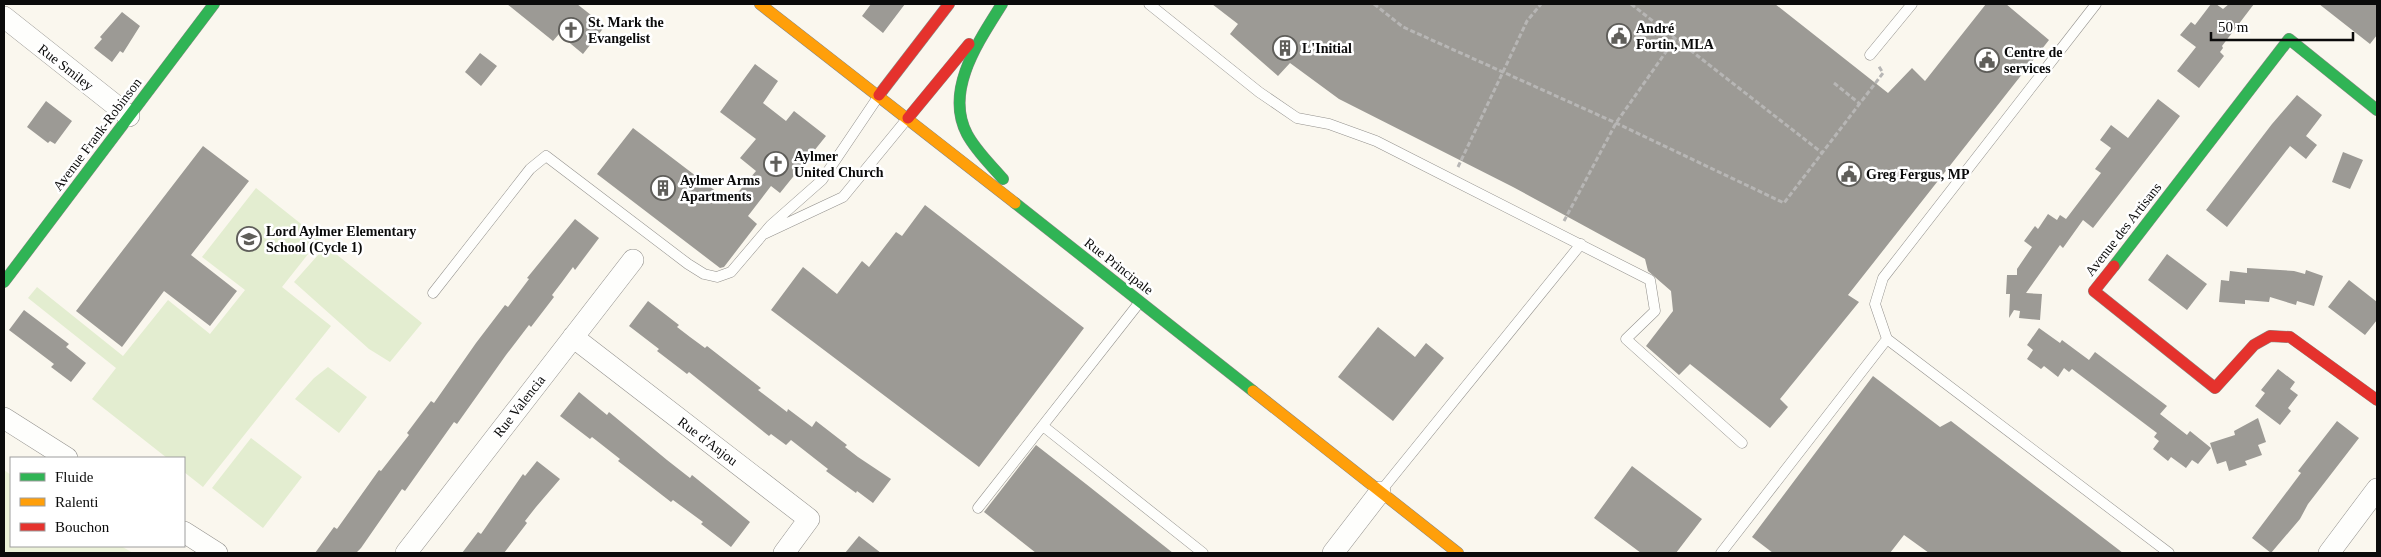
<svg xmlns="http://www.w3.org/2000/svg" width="2381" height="557" viewBox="0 0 2381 557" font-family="Georgia,serif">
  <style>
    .green { fill: #e3edd0 }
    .pitch { fill: #ecf2d9 }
    .building { fill: #9c9a95 }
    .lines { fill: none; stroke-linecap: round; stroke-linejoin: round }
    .lane-casing { stroke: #93918d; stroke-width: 11 }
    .street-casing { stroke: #93918d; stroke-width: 22 }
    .fast-casing { stroke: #898884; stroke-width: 12 }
    .slow-casing { stroke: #898884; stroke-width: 12 }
    .jam-casing { stroke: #898884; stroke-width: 12 }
    .path { stroke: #b7b6b5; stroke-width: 3; stroke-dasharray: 5 2.5; stroke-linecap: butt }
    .lane { stroke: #fefefc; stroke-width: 10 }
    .street { stroke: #fefefc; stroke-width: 21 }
    .fast { stroke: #30b455; stroke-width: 11 }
    .slow { stroke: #ff9f0a; stroke-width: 11 }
    .jam { stroke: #e5322d; stroke-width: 11 }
    .labels { text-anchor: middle; stroke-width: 5; stroke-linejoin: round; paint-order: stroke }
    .poi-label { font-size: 14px; font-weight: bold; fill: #0b0b0b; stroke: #fff; text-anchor: start }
    .street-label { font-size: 14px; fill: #0b0b0b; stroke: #fff }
  </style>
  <rect width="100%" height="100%" fill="#faf7ee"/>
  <path class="green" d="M256,188L320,239L282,287L331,326L203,487L184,472V458H167L92,399L116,368L28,298L37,287L123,356L168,300L210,334L245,290L202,257Z
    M326,246L422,323L390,362L369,349L294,282Z
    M328,367L367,397L339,433L295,399L314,378Z
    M251,438L302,477L263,528L212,488Z"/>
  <path class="pitch" d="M4,470L11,475V546H121L133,553H4Z"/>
  <path class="building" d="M507,4H577L605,26L583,54L559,34L553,41Z
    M871,4H905L883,33L862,16Z
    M1212,4H1775L1888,93L1912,68L1925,81L1986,4H2006L2049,40L1848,295L1859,302L1780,399L1788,407L1770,428L1690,364L1679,375L1646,346L1673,311L1671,291L1648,271L1645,259L1513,187L1339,99L1290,63L1278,76L1230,34L1238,24Z
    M2211,4H2216L2223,9L2229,4H2254L2222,46L2223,48L2220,52L2224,56L2199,88L2177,71L2196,47L2180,35L2191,22L2195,25Z
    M2319,4H2377V35L2370,44Z
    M122,12L140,26L123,53L120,51L112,62L94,48L102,39L100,37Z
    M480,53L497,66L481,86L465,72Z
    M755,64L778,81L763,103L786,121L794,111L826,136L780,193L771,186L748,216L757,224L724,267L720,268L597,174L633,128L730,202L756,171L740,158L756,139L720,112Z
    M2297,95L2322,115L2306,136L2317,145L2306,159L2290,146L2227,227L2206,210L2272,124Z
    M2158,99L2180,116L2093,228L2083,220L2063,248L2060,245L2026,293L2042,294L2040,320L2019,318L2020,311L2014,310L2009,318L2010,294H2006L2007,275H2017V269L2032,247L2024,241L2035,226L2038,229L2048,214L2057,220L2060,215L2066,219L2101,173L2095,169L2111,148L2100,140L2111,125L2128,138Z
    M46,101L72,121L55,144L50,141L48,143L27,127Z
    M203,146L249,181L191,255L237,291L210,326L164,291L122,347L76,311Z
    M2343,152L2363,160L2350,189L2332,182Z
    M925,205L1084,328L979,467L771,310L803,267L837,294L862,261L869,267L896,232L902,236Z
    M575,219L599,238L575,270L573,267L562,282L552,295L554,297L531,327L529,325L506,355L457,424L454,422L405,491L402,489L361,548L356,553H315L334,527L337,529L379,470L381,471L409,435L407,433L431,401L434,403L476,343L505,305L508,307L529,279L527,278Z
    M2167,254L2207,284L2187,310L2148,280Z
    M2247,268L2294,271L2305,274L2306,270L2323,276L2314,306L2297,301L2296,305L2270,297L2269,302L2245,300V304L2219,302L2221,280L2229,281L2230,271L2247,273Z
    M2349,280L2377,302V320L2365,335L2328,307Z
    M648,301L679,325L677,327L690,337L705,348L707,346L761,388L758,390L787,412L788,409L812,427L816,421L847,445L845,447L858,457L891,479L873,503L857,491L856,493L826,471L828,469L791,440L786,445L771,434L769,436L689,372L687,374L657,351L659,349L629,326Z
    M24,310L69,344L66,347L86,363L71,382L51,367L54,364L9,330Z
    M1378,327L1415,357L1426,343L1444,358L1393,421L1338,377Z
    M2039,328L2060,343L2062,340L2089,360L2095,352L2167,406L2160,414L2187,435L2190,431L2211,448L2198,464L2192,460L2186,468L2171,457L2168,461L2153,449L2159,441L2154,437L2157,433L2072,369L2069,372L2064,368L2058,377L2044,366L2041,369L2027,359L2033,350L2027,345Z
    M2278,369L2295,382L2290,389L2298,395L2288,408L2291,411L2280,425L2255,406L2265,393L2261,390Z
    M1873,376L1940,427L1951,421L2123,553H1929L1904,535L1890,553H1773L1752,537Z
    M579,392L607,415L609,412L667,460L690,478L692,475L750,522L731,547L701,524L703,522L673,500L671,502L618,461L620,459L592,437L590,439L560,416Z
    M2258,418L2266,442L2258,445L2262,455L2245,461L2247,465L2229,471L2226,461L2217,464L2210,443L2235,435L2234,431Z
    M2337,421L2359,438L2308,504L2300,519L2271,553L2252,538L2301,473L2298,471Z
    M1036,445L1086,484L1173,553H1036L984,512Z
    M537,461L560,479L536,507L525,521L527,523L504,553H462L478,532L481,534L523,474L525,476Z
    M1632,466L1702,519L1676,553H1641L1594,518Z
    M859,536L881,553H845Z"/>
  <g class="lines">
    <defs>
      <path id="lane" d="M1149,4L1259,92L1297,118L1329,124L1376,141L1650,280L1655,311L1626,339L1742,443
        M2096,4L1883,278L1875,304L1887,339L2169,553
        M1870,55L1912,4
        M764,234L843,197L907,119
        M433,293L530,169L546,156L688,264L704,274L717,277L731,272L771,225L822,180L878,97
        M1043,426L1203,553
        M1381,491L1581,244
        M978,508L1139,303
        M1721,553L1887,339"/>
      <path id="street" d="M4,17L129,116
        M573,337L809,519L784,553
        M4,418L67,458
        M184,532L217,553
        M406,553L633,260
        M1333,553L1380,492
        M2329,553L2377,489"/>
      <path id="fast" d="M1002,4C979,41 944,90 967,134C976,151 991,165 1003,179
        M1015,203L1253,391
        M2114,266L2289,39L2377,110
        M4,282L214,4"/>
      <path id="slow" d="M760,4L1015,203
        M1253,391L1458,553"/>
      <path id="jam" d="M879,95L949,4
        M908,118L969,44
        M2114,266L2094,291L2215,388L2254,345L2270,336L2290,337L2377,400"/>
    </defs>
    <use href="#lane" class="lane-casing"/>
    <use href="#street" class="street-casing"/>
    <use href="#fast" class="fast-casing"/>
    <use href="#slow" class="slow-casing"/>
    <use href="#jam" class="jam-casing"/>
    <path class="path" d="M1374,4L1403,27L1616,123L1784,203L1883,73L1878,65
      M1631,4L1821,152
      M1834,83L1860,104
      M1458,167L1527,21L1541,4
      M1564,221L1616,123L1675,39"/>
    <use href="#lane" class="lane"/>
    <use href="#street" class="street"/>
    <use href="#fast" class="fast"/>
    <use href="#slow" class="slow"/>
    <use href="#jam" class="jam"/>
  </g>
  <defs>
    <symbol id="church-ring" viewBox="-11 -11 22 22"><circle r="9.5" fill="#fff" stroke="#5f5e5a" stroke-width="1.5"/><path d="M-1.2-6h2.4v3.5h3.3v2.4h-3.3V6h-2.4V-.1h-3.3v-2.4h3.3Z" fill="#5f5e5a"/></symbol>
    <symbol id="civic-ring" viewBox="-11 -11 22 22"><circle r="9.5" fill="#fff" stroke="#5f5e5a" stroke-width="1.5"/><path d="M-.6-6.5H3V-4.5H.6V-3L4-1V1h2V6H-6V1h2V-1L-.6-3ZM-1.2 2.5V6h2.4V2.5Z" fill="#5f5e5a"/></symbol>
    <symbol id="building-ring" viewBox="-11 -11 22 22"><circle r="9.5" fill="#fff" stroke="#5f5e5a" stroke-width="1.5"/><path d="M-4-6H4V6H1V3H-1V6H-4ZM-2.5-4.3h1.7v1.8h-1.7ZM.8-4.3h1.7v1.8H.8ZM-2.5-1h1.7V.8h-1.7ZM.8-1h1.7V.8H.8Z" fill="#5f5e5a"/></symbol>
    <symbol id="school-ring" viewBox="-11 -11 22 22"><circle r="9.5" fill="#fff" stroke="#5f5e5a" stroke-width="1.5"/><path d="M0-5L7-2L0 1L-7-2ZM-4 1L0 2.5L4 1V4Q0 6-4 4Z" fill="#5f5e5a"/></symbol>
  </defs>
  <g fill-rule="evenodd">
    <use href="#church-ring" x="557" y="16" width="28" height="28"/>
    <use href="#civic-ring" x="1605" y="22" width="28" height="28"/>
    <use href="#building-ring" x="1271" y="34" width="28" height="28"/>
    <use href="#civic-ring" x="1973" y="46" width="28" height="28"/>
    <use href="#church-ring" x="762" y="150" width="28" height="28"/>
    <use href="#civic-ring" x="1835" y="160" width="28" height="28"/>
    <use href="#building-ring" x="649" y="174" width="28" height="28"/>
    <use href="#school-ring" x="235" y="225" width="28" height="28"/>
  </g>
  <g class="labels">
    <g class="poi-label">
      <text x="588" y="27">St. Mark the<tspan x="588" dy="16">Evangelist</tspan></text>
      <text x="1636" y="33">André<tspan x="1636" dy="16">Fortin, MLA</tspan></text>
      <text x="1302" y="53">L'Initial</text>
      <text x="2004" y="57">Centre de<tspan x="2004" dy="16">services</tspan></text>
      <text x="794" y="161">Aylmer<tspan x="794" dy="16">United Church</tspan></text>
      <text x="1866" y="179">Greg Fergus, MP</text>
      <text x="680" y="185">Aylmer Arms<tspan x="680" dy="16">Apartments</tspan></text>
      <text x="266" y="236">Lord Aylmer Elementary<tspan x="266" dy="16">School (Cycle 1)</tspan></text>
    </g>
    <g class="street-label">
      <text transform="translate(66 67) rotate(38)" y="5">Rue Smiley</text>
      <text transform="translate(97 134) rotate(-53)" y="5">Avenue Frank-Robinson</text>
      <text transform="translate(2123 229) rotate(-52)" y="5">Avenue des Artisans</text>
      <text transform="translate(1119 266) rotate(38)" y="5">Rue Principale</text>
      <text transform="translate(519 406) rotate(-52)" y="5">Rue Valencia</text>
      <text transform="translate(708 441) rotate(37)" y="5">Rue d'Anjou</text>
    </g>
  </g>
  <rect width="2381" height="557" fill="none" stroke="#0b0b0b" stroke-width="10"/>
  <rect x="10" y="457" width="175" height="90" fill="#ffffff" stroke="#9d9d9d"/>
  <rect x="20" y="473" width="25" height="8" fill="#30b455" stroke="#9d9d9d"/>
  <text x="55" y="482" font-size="15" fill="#0b0b0b">Fluide</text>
  <rect x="20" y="498" width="25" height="8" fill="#ff9f0a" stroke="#9d9d9d"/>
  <text x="55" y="507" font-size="15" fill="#0b0b0b">Ralenti</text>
  <rect x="20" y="523" width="25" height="8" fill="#e5322d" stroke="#9d9d9d"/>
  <text x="55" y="532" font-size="15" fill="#0b0b0b">Bouchon</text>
  <path d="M2211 32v8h142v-8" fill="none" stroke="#0b0b0b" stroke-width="2.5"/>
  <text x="2218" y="32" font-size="15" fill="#0b0b0b" stroke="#ffffff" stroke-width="4" paint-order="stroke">50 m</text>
</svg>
